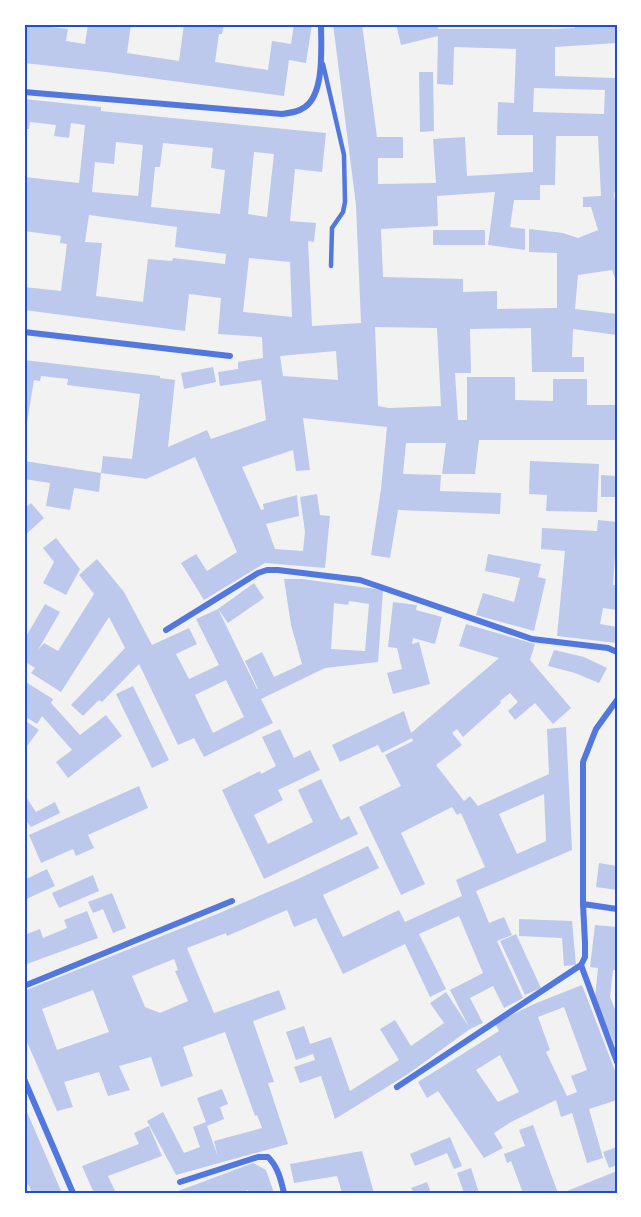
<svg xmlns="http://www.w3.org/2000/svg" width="641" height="1217" viewBox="0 0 641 1217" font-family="Montserrat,sans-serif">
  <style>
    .building { fill: #bdc9ec; fill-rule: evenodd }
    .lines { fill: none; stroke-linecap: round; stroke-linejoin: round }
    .service { stroke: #5277de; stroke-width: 4.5 }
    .minor { stroke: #5277de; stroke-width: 6 }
    .neatline { fill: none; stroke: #1d4ed8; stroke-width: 2 }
  </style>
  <rect width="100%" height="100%" fill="#f2f2f2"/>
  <path class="building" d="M24,24L68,29L66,41L85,44L88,24H131L127,53L179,61L184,24H224L222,34H219L215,62L268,70L272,41L291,44L294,24H312L306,63L289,60L284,96L106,72L24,63Z
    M333,24H362L377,137H403V158H378V184L436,183L433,139L465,137L467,176L533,172V135H497L498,102L514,103L516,49L454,47L453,85L437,84L438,36L401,45L396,24H438V29H555L575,28V24H617V43L555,47V76L615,78L617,72V182L614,195L617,211V284L612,270L578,275L575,309L617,314V335L573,329L572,357H584V372H532L531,328L470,329L471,373H455L458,420H467V377H515V400L553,401V379H587V405H617V440H479L475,474H442L446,443H406L403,474L441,475L440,491L501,493L500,514L398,510L390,558L371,555L381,489L387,427L303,418L310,470L296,471L293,450L242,467L261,510L264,509L263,504L297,495L299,516L266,524L275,549L303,551L305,532L300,497L317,494L320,515L330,516L325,568L265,563L204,600L181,563L196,554L207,571L237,552L195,457L146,479L101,473L103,456L132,459L140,394L67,385L68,379L41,376L40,381L34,380L24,441V360L160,376V378L175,380L168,447L207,430L211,439L266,420L261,380L220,386L218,372L238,369V362L263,358L262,337L218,334L221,298L189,294L185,331L24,310V287L61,291L67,244L60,243L61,236L24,231V177L79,183L85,125L71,123L69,138L54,136L56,125L30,122L29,129H24V99L101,107V111L326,133L322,172L295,169L290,221L316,223L314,242L308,241L312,326L361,323L356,205ZM534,88L605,90L604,114L533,112ZM556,136H598L601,196L583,197V207H591L598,230L578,238L563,233L529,229V252L557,253V308L497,309V291L463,292V279L383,277L381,229L438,226L437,196L495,192L488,245L525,250V229L510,227L514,200H540V185H555ZM116,142L143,145L138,196L92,192L95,162L114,164ZM163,143L213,148L211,168L225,170L220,214L151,207L155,167H160ZM254,152L274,154L267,217L248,214ZM89,215L177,227L175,247L226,254L225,264L173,258L172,261L148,259L143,302L96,296L102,243L85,242ZM249,258L290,262L292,317L243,312ZM375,327L437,328L441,406L389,408L378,406ZM336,351L338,380L283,376L280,356Z
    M419,72H433L434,131L420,132Z
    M433,230H485V245H433Z
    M213,367L216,382L184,389L181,373Z
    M24,461L101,473L99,492L74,488L70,510L46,506L50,483L24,479Z
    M530,461L599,464L597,512L546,511L547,495L529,494Z
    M601,475L617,476V497H601Z
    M31,503L44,518L24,536V509Z
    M598,520L617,522V556H615L613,585H617V610L603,608L600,624L617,627V643L557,636L565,551L541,549L542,528L597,531Z
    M56,538L80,569L66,595L43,583L54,562L43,548Z
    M488,554L541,564L538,577L546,579L534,631L476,615L483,593L514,602L520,578L485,571Z
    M97,559L124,592L152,645L189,628L197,644L176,654L189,679L219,665L196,619L218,609L254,583L264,598L228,623L218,609L257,689H258L245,661L262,652L274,677L302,664L291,625L284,579H302L383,590L378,662L325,668L261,699L273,723L204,757L194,738L178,745L139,664L102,702L99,700L83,716L71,705L125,648L109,617L61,692L31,673L35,668L24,661V640L45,604L60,612L38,650L44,643L58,651L94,594L79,575ZM349,601L369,604L365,651L331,649L334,603L348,605ZM226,680L244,717L213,733L195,695Z
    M393,602L417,605L416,610L442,617L435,644L413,638L412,644L419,642L430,684L393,694L387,673L402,669L397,648L388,647Z
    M466,624L535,644L530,660L571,708L553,724L535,703L515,720L508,711L518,702L510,693L500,701L501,703L463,737L457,729L452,733L462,745L436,765L464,801L470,796L478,806L549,774L547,729L566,727L572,850L476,891L489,923L504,917L512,935L497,941L523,998L504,1008L493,986L470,998L483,1023L470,1029L408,1074L335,1119L321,1076L300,1083L294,1067L315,1060L313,1054L296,1060L286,1032L304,1026L310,1044L331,1037L350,1091L399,1060L380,1029L395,1020L411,1046L444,1023L430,1003L446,992L469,1027L450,990L483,973L459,916L419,934L446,989L430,997L405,944L343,974L316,918L294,927L287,910L227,936L226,933L187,948L214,1013L279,990L286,1009L253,1021L274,1082L268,1083L288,1144L176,1175L147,1121L163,1112L184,1153L200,1147L193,1127L206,1122L197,1098L222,1089L228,1104L220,1107L224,1119L207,1126L218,1157L214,1141L262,1128L257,1115L255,1116L225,1032L183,1047L193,1076L161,1087L151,1057L119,1066L130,1090L108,1096L99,1072L64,1082L73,1107L57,1111L24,1035V991L217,914L298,879L368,846L379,868L323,895L343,937L399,910L405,922L462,896L456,880L485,867L461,813L457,815L452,807L401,833L425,884L401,895L359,807L401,786L385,755L413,741L412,738L382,753L378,745L340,762L332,745L404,711L411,733L499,658L459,646ZM544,794L546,841L517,854L499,814ZM174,959L178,970L175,971L188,1001L160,1013L145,1007L132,976ZM93,990L109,1032L57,1050L42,1009Z
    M554,650L584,657L607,668L599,683L575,673L548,666Z
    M24,681L53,699L51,703L80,735L106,715L122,736L68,778L56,762L72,750L42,716L37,724L24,716Z
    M133,686L169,760L152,768L116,694Z
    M24,720L39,730L24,750Z
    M280,729L294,758L310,750L320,770L278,790L283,800L254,815L268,844L313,822L298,790L321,779L341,820L349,816L358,834L264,879L222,790L260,771L261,774L276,766L262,737Z
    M139,786L148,808L88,835L94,848L76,856L73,849L41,863L29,835Z
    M24,794L36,812L55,802L60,813L31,827L24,818Z
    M599,863L617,866V890L596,887Z
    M47,869L55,886L24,900V880Z
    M93,875L99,891L59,908L52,893Z
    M112,893L126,928L113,933L103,909L93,913L88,902Z
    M87,911L98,938L24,965V935L40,929L43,938L67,928L64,920Z
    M519,919L572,921L576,965L564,966L562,938L519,936Z
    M595,925L617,927V970H613L610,997L617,1014V1050L595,998L598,968L590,967Z
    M516,934L541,988L525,995L500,941Z
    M582,985L617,1076V1100L589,1109L603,1158L587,1163L572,1113L561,1117L556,1100L511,1122L494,1133L503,1148L484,1158L438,1091L427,1098L418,1082L499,1031L495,1023L534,1004ZM564,1007L587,1070L571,1076L577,1092L567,1096L546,1052L550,1050L538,1017ZM500,1055L519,1092L498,1102L476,1070Z
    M24,1105L37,1135L62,1193H32L28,1184L24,1186Z
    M533,1125L558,1193H523L511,1161L507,1163L504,1154L525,1146L519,1130Z
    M149,1126L162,1156L108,1176L116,1193H94L82,1166L139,1144L134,1133Z
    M450,1137L462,1166L454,1169L447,1153L415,1166L410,1154Z
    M617,1147V1165L609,1168L603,1152Z
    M362,1151L374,1193H342L337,1176L294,1183L290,1164Z
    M253,1163L266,1170L274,1193H249L248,1190L239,1193H173Z
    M471,1168L479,1193H464L457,1173Z
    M617,1171V1193H562Z
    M427,1182L431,1193H414L411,1188Z"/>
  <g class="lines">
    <path class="service" d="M323,64L344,155L345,202L343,212L332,228L331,266"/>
    <path class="minor" d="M24,92L282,114C290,113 298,112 305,107C325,93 321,46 321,24
      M24,332L230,356
      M166,630L258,573L267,570H278L360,580L532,639L608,648L617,652
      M583,904L617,909
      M581,965L617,1062
      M24,986L232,901
      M24,1079L73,1193
      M397,1087L581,965L585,957V943L583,904V762L596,729L617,700
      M180,1182L258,1157H268C278,1167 281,1180 284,1193"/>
  </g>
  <rect width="641" height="1217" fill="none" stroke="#ffffff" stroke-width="51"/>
  <rect x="26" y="26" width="590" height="1166" class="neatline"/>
</svg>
